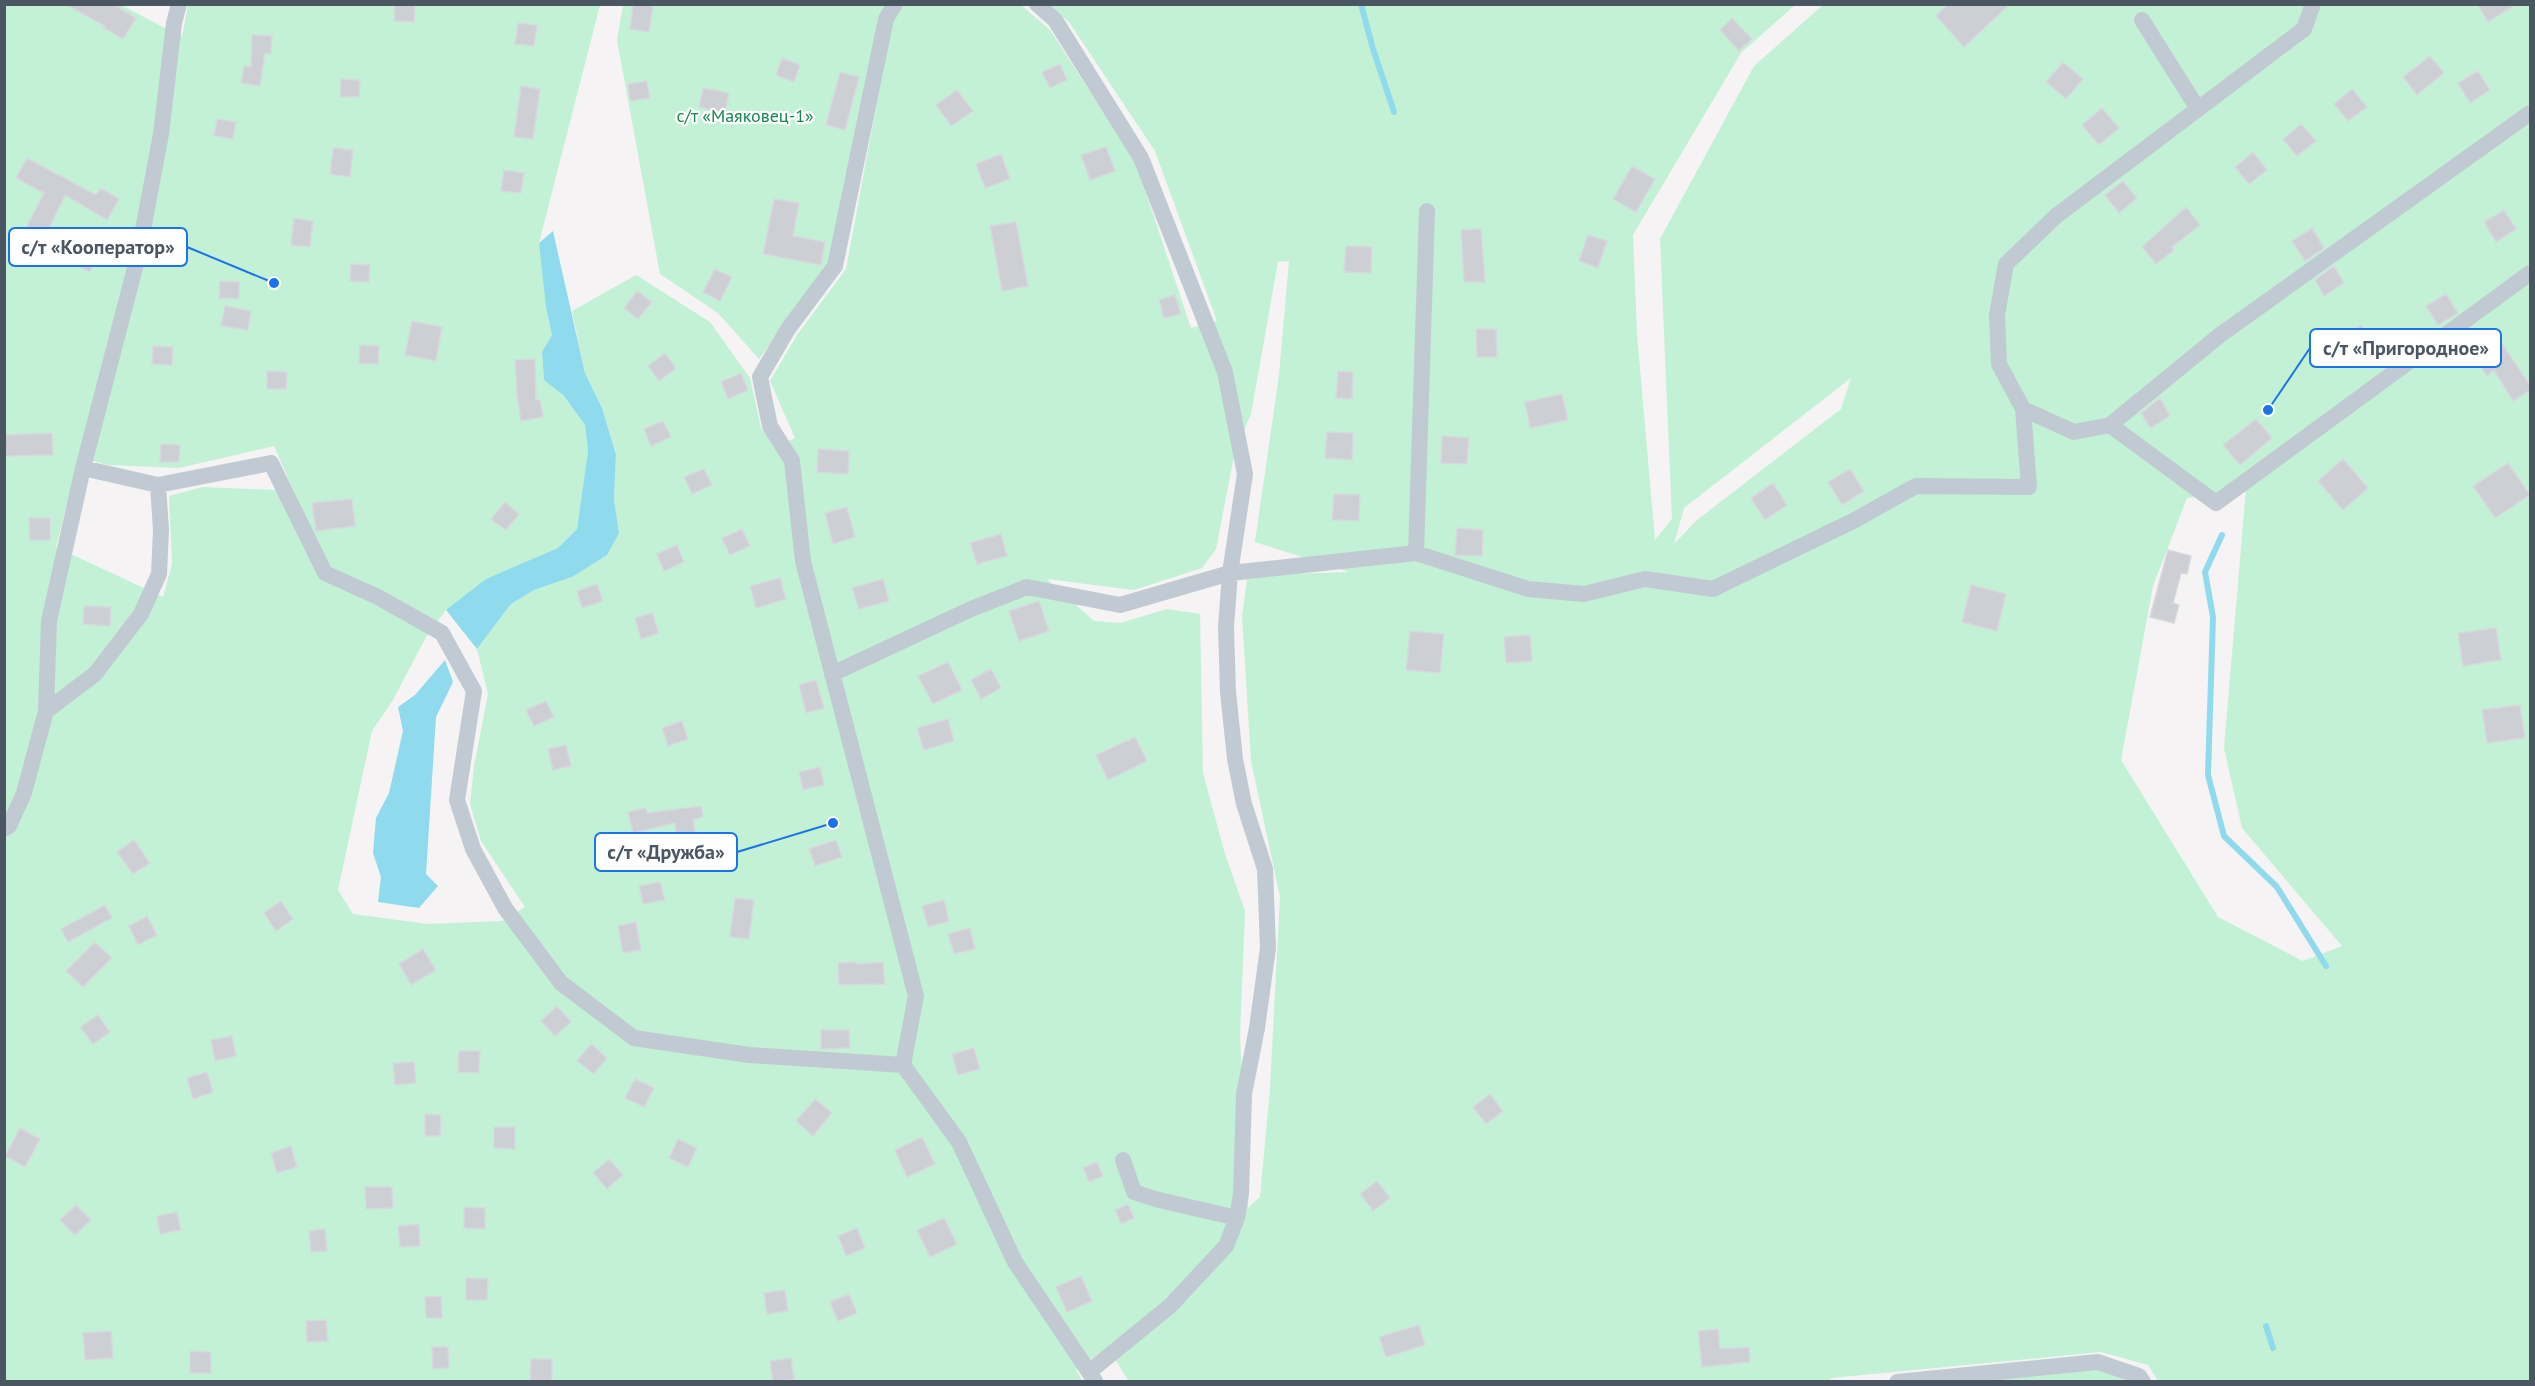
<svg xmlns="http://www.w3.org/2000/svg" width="2535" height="1386" viewBox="0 0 2535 1386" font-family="'PT Sans',sans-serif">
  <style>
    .green { fill: #c3f1d5; fill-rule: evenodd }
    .water { fill: #90daee }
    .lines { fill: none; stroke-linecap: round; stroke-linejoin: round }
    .stream { stroke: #90daee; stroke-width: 6 }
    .building { fill: #cdcfd5; stroke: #d7d9de; stroke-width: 1.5 }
    .minor { stroke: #c1cad2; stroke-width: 16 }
    .labels { text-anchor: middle; stroke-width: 4.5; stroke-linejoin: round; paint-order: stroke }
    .park-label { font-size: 18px; fill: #17864f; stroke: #fff }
    .leader { fill: none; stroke: #1a73e8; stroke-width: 2 }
    .callout-dot { fill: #1a73e8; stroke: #fff; stroke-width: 2 }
    .callout { fill: #fff; stroke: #1a73e8; stroke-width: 2 }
    .callout-label { font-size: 20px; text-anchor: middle; font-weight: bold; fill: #4a5661 }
  </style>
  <rect width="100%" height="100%" fill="#f5f3f3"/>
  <path class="green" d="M5,5H121L182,37L188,5H600L539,243L552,335L542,352L544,380L564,396L585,425L588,451L577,529L558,548L526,563L446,610L426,637L393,700L372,731L338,890L353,914L428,924L502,921L525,907L481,841L470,804L474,766L488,694L477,649L511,604L534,590L572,577L619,533L614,499L616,453L602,408L585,373L572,311L636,275L710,322L750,378L761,428L777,447L795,438L770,381L797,335L846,269L879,91L864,88L829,268L759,359L718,313L660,274L617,40L623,5H1021L1050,30L1136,163L1191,328L1217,321L1155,151L1069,22L1048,5H1795L1741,53L1633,235L1637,334L1655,540L1672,519L1660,239L1754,66L1823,5H2530V1381H2158L2148,1365L2101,1352L1831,1378L1830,1382H1129L1108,1347L1076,1370L1083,1382H5ZM1289,261L1279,375L1255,542L1349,572L1260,575L1247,579L1242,616L1251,761L1280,897L1270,1088L1260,1197L1248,1208L1240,1036L1245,911L1225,854L1203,773L1200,614L1167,609L1120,623L1094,621L1047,579L1134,590L1202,568L1216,549L1235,451L1251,414L1278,262ZM1851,378L1841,409L1697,520L1674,544L1684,508ZM274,446L297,499L276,490L202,487L169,496L172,564L163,597L56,547L79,457L108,465L179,468ZM2246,489L2224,748L2242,828L2342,946L2303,961L2218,917L2121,760L2153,586L2187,498Z
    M2095,1367L2131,1382H1962Z"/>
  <path class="water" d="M553,231L585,373L602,408L616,454L614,499L619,533L607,555L572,577L534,590L511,604L477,649L446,610L486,579L558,548L577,529L588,451L585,425L564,396L544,380L542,352L552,335L546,307L539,243Z
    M445,660L453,682L436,717L426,874L438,886L419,908L378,902L381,877L373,853L376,818L389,793L403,731L398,707L415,695Z"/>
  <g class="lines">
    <path class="stream" d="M1361,4L1373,49L1394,112
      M2222,535L2205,572L2213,617L2208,775L2224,836L2277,887L2326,966
      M2266,1326L2273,1348"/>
  </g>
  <path class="building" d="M65,4H113L136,18L123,39L104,28L105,26Z
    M395,4H415L414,22L394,21Z
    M633,4L653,6L649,32L630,29Z
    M1948,4H2010L1964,47L1936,16Z
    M2477,4H2517L2488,22Z
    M1732,18L1752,39L1739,51L1720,30Z
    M518,23L537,25L534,46L515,44Z
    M252,35L272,36L271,54L265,53L260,86L241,83L244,66L251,67Z
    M2430,56L2444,73L2417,95L2403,77Z
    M782,58L800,65L794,82L776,75Z
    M2063,62L2083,79L2066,99L2046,82Z
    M1060,64L1067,80L1050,88L1042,72Z
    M2478,71L2490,90L2470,103L2458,83Z
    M840,72L859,77L845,130L826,125Z
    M341,79L360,80L359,97H340Z
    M647,81L650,98L630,101L628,84Z
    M521,86L540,89L533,139L514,137Z
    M703,88L729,93L725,113L699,107Z
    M2352,89L2367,107L2348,121L2334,104Z
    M957,90L973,111L951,126L936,105Z
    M2102,108L2119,128L2099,145L2082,125Z
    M217,119L236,122L233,139L214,136Z
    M2301,124L2316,141L2297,156L2283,139Z
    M1106,147L1115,171L1090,180L1081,155Z
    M333,148L353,150L350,177L330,174Z
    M2253,152L2267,170L2249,184L2235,167Z
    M1001,154L1010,179L985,188L976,164Z
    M27,158L96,195L101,188L119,199L107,220L65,195L42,243L23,234L44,193L16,178Z
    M1632,166L1655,179L1636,212L1613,199Z
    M504,170L524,173L521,193L501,191Z
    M2123,181L2137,198L2119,213L2105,195Z
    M774,199L799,203L793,236L825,242L821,265L763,254Z
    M2186,207L2200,225L2172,247L2174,250L2156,264L2142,247Z
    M2504,210L2516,229L2496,242L2484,222Z
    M294,218L313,221L310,247L291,245Z
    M1016,222L1028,286L1002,291L990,226Z
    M2312,228L2324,248L2305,261L2292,241Z
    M1481,229L1485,282H1464L1461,230Z
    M1588,235L1607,241L1598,268L1579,261Z
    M82,243L100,252L90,272L72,263Z
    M1346,246L1372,247L1371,273L1344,272Z
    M351,264L370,265L369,282L350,281Z
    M2334,266L2344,283L2324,296L2315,280Z
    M715,269L732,277L720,301L703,292Z
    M220,281L239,282V299L219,298Z
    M637,291L652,302L638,319L624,308Z
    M2446,294L2458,313L2438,325L2426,306Z
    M1175,295L1181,314L1164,318L1159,300Z
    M225,306L251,311L248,330L221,326Z
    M412,321L442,327L436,361L405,355Z
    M2361,325L2373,344L2353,357L2341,337Z
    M1476,329H1496L1497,357H1477Z
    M2492,329L2530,385V390L2513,401L2494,370L2487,376L2467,347Z
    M360,345L379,346L378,364L359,363Z
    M153,346L173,347L172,365L152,364Z
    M665,353L676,368L659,381L648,366Z
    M535,359L536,400H540L543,417L521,421L517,395L515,360Z
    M267,371L287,372L286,389H267Z
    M1338,371L1353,372L1352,399L1336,398Z
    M741,373L748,390L728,399L721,382Z
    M1562,394L1568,420L1530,428L1525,402Z
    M2160,398L2170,416L2150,428L2141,413Z
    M2256,419L2272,438L2240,465L2223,445Z
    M663,421L671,437L651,446L644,429Z
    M1327,432L1353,433L1352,460L1325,458Z
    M52,433L53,455L4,456V435Z
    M1442,436L1469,438L1467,464L1441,463Z
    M161,444L180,445L179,462H160Z
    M818,449L849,451L848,474L817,472Z
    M2343,459L2368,488L2343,510L2318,481Z
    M2508,463L2530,495L2495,518L2473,486Z
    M704,469L712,485L692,494L684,477Z
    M1850,469L1864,491L1842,505L1828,482Z
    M1773,483L1787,505L1765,520L1751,498Z
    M1334,494L1360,495L1359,521L1332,520Z
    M352,499L355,526L316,531L312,503Z
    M505,502L519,514L506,530L491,519Z
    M847,507L855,537L833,544L825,513Z
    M29,518H50V540H30Z
    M1457,528L1483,530L1482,556L1455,555Z
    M742,529L750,546L730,555L722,538Z
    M1001,534L1007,556L977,564L970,543Z
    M677,545L684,562L664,571L657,554Z
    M2168,550L2191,556L2187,574L2181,573L2173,603L2179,605L2174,623L2150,617Z
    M780,578L786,599L756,608L750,586Z
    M883,579L889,601L859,609L852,588Z
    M597,584L603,601L582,608L577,591Z
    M1971,585L2006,594L1997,631L1962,622Z
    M1039,601L1049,631L1019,641L1009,611Z
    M84,606L111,607L110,626L83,624Z
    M652,613L659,633L641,639L635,618Z
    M2496,628L2501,660L2463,666L2458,633Z
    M1410,631L1444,634L1440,673L1406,670Z
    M1530,635L1532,661L1506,663L1504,637Z
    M948,662L962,690L933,704L918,676Z
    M991,669L1001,688L981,699L971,680Z
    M816,680L824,708L806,713L799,685Z
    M546,701L554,717L534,726L526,710Z
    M2520,705L2525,738L2487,743L2482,710Z
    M948,719L954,741L924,750L917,728Z
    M682,721L688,739L668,746L662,728Z
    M1135,737L1147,761L1108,780L1096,755Z
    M566,745L571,766L553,770L548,749Z
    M820,767L824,785L803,790L799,772Z
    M701,806L703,817L693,820L697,846L678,848L675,823L633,833L628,812L646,808L647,813Z
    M134,840L150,863L133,874L117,852Z
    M836,840L842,857L815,866L809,849Z
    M660,882L665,900L643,904L639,886Z
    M735,898L754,900L749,939L730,937Z
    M944,900L949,921L928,927L922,906Z
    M281,901L293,919L276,931L264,913Z
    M105,905L112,918L68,942L61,929Z
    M147,916L157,935L138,945L129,926Z
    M636,922L641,950L623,953L618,926Z
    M970,928L975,949L954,954L948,934Z
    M95,942L112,958L83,987L66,971Z
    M423,949L436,970L411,985L399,964Z
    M856,962V964L883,962L885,984L839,985L838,963Z
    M557,1006L571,1022L555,1036L541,1021Z
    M98,1015L110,1032L93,1044L80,1027Z
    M821,1030H849L850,1048L821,1049Z
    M232,1036L236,1056L215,1061L211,1040Z
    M591,1044L607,1058L594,1074L577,1061Z
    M974,1048L980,1069L958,1075L952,1054Z
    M459,1051H480L479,1073L458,1072Z
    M414,1062L416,1083L395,1085L393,1063Z
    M207,1072L213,1092L193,1099L187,1078Z
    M635,1079L654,1088L644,1107L625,1098Z
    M1490,1094L1503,1111L1486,1124L1473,1107Z
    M815,1099L832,1113L813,1136L796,1121Z
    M425,1114L441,1115L440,1136H425Z
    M494,1127H515V1149L494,1148Z
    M20,1128L40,1139L25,1167L5,1156Z
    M922,1137L935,1164L907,1177L895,1150Z
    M678,1139L697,1148L688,1167L669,1158Z
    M291,1146L297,1167L277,1173L271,1153Z
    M609,1159L623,1175L607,1189L593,1173Z
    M1097,1162L1103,1176L1089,1182L1083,1168Z
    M1377,1181L1390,1198L1373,1211L1360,1194Z
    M365,1187H392L393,1208L366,1209Z
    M1128,1204L1134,1218L1121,1224L1115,1210Z
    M76,1205L91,1220L75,1235L60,1220Z
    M464,1207L485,1208V1229L464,1228Z
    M177,1212L181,1230L160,1234L157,1216Z
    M944,1218L957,1244L930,1257L917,1230Z
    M419,1224L420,1246L400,1247L398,1226Z
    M857,1228L865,1248L846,1256L838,1236Z
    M325,1229L327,1251L311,1252L309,1231Z
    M1081,1276L1092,1301L1067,1312L1056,1287Z
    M466,1278L488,1279L487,1300H466Z
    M785,1290L788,1311L767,1314L764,1293Z
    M849,1294L857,1313L838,1321L830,1302Z
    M441,1296L442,1318H426L425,1297Z
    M326,1320L328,1341L307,1342L306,1321Z
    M1419,1325L1425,1345L1386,1357L1379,1337Z
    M1718,1329L1720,1349L1749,1347L1750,1362L1702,1367L1698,1331Z
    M111,1331L113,1358L85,1360L83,1333Z
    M432,1347H448L449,1368L433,1369Z
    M190,1351L211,1352V1373H190Z
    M791,1358L794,1379L773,1382L770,1361Z
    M531,1359H552V1381L530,1380Z"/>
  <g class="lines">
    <path class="minor" d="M895,4L886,19L835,266L788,329L760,377L770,426L792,461L803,561L916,996L903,1065L959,1142L1015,1262L1095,1381
      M1037,4L1055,20L1141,158L1225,372L1245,474L1230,573L1226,627L1228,692L1235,759L1244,804L1265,869L1268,948L1257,1028L1244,1094L1241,1194L1237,1218L1226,1246L1170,1306L1089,1372
      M2142,20L2198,109L2304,29L2313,4
      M2023,409L2074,432L2110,425L2216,503L2530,273
      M2110,425L2220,335L2530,113
      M83,468L158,485L271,463L325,573L378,597L442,633L474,691L457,800L473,849L505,908L561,983L634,1038L749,1055L903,1065
      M1416,553L1427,211
      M832,674L971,609L1027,587L1120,605L1230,573L1416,553L1528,589L1584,594L1645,579L1713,589L1853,521L1916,486L2029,487L2023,409L1999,364L1997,315L2006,264L2056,216L2198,109
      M46,711L95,674L141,614L159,574L161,530L158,485
      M4,829L9,826L24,793L46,711L49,621L83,468L138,256L161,134L174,23L179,4
      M1123,1160L1134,1192L1155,1199L1237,1218
      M1897,1382L2098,1362L2139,1376L2143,1382"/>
  </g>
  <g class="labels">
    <g class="park-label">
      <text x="745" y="122">с/т «Маяковец-1»</text>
    </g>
  </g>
  <path class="leader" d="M274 283L187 247M2268 410L2310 348M833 823L737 852"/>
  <g class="callout-dot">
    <circle cx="274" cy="283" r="6"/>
    <circle cx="2268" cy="410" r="6"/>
    <circle cx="833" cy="823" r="6"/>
  </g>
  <g class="callout">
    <rect x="9" y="228" width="178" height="38" rx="6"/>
    <rect x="2310" y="329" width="191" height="38" rx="6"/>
    <rect x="595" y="833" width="142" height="38" rx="6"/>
  </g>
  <g class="callout-label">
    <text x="98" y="254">с/т «Кооператор»</text>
    <text x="2406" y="355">с/т «Пригородное»</text>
    <text x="666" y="859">с/т «Дружба»</text>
  </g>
  <rect width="2535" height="1386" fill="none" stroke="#4a5661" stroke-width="12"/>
</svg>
